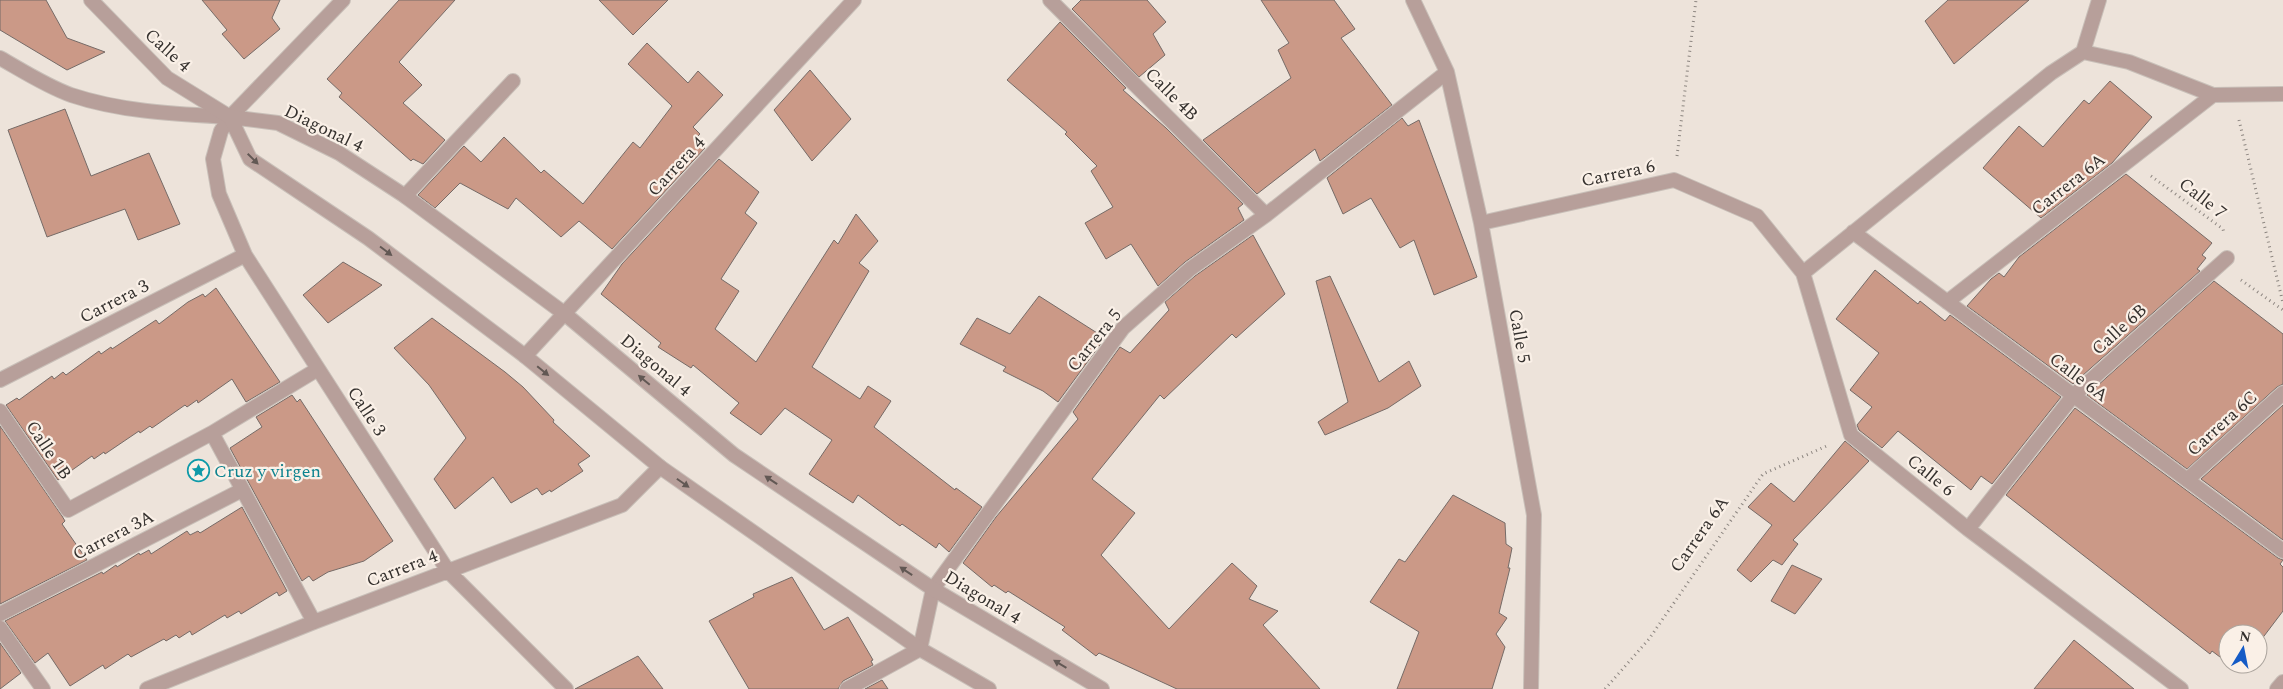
<svg xmlns="http://www.w3.org/2000/svg" width="2283" height="689" viewBox="0 0 2283 689" font-family="Spectral,serif">
  <style>
    .building { fill: #cb9987; stroke: #766b67 }
    .lines { fill: none; stroke-linecap: round; stroke-linejoin: round }
    .service-casing { stroke: #c8bfb8; stroke-width: 16 }
    .minor-casing { stroke: #c8bfb8; stroke-width: 16 }
    .tertiary-casing { stroke: #c8bfb8; stroke-width: 16 }
    .path { stroke: #8d8680; stroke-width: 3; stroke-dasharray: 1 4; stroke-linecap: butt }
    .service { stroke: #b79f9a; stroke-width: 14 }
    .minor { stroke: #b79f9a; stroke-width: 14 }
    .tertiary { stroke: #b79f9a; stroke-width: 14 }
    .oneway { fill: #625854 }
    .labels { text-anchor: middle; stroke-width: 4.5; stroke-linejoin: round; paint-order: stroke }
    .street-label { font-size: 18px; fill: #35312e; stroke: #faf0e7 }
    .culture-label { font-size: 18px; fill: #0d838f; stroke: #faf0e7; text-anchor: start }
  </style>
  <rect width="100%" height="100%" fill="#ede3da"/>
  <path class="building" d="M0,0H46L67,38L105,52L67,70L0,30Z
    M202,0H280L272,18L280,29L244,59L222,34L227,30Z
    M399,0H455L399,62L422,85L403,103L445,140L423,164L413,159L411,161L339,97L342,93L327,79Z
    M599,0H668L633,35Z
    M1081,0H1147L1166,22L1153,34L1165,55L1139,77L1072,9Z
    M1261,0H1334L1355,29L1341,38L1392,105L1320,161L1315,149L1257,194L1203,140L1291,78L1278,50L1289,43Z
    M1948,0H2029L1954,64L1925,21Z
    M1060,22L1126,88L1123,90L1166,128L1243,204L1238,208L1244,220L1185,262L1158,286L1131,244L1106,259L1085,223L1113,207L1091,171L1097,166L1065,134L1067,132L1007,80Z
    M647,43L688,83L698,71L723,95L693,127L700,134L694,140L705,148L612,249L579,221L561,237L516,198L508,209L460,183L435,208L418,195L464,146L481,162L504,137L541,173L544,170L583,204L633,142L640,148L672,106L628,64Z
    M810,70L851,119L812,161L774,110Z
    M2110,81L2152,117L2112,163L2041,218L1983,168L2019,126L2043,147L2084,100L2089,104Z
    M65,109L91,176L149,153L180,224L138,240L125,209L47,237L8,130Z
    M1402,118L1408,126L1419,120L1477,277L1434,295L1414,240L1400,248L1371,198L1343,214L1327,178Z
    M719,159L759,192L745,213L757,223L721,279L739,291L715,329L756,362L834,240L838,244L856,214L878,241L859,263L869,271L812,367L860,399L868,386L891,401L874,427L955,490L956,488L982,507L949,552L939,543L936,548L902,524L900,526L858,495L853,503L809,474L832,440L785,408L761,435L730,413L739,403L693,365L691,368L658,347L661,343L601,294L622,264Z
    M2126,174L2212,243L2202,255L2206,258L2197,269L2200,271L2073,384L1967,306L1991,279L1999,273L2004,277L2019,257Z
    M1253,235L1285,294L1236,338L1232,334L1164,399L1160,395L1092,479L1135,513L1101,555L1169,629L1232,563L1257,586L1249,599L1278,611L1263,625L1320,689H1177L1099,653L1096,656L1062,630L1065,627L1008,591L1006,593L994,585L992,587L963,563L996,517L1078,419L1073,412L1120,347L1130,353L1169,310L1165,302L1195,276Z
    M343,262L382,285L328,323L303,295Z
    M1875,270L1918,304L1920,301L1945,321L1950,315L2061,397L1992,484L1981,476L1971,490L1898,431L1882,448L1859,430L1857,425L1872,407L1850,390L1879,353L1836,319Z
    M1330,276L1379,382L1409,361L1421,386L1388,408L1325,435L1318,422L1348,402L1316,281Z
    M2214,281L2283,334V384L2277,387L2187,469L2087,395Z
    M216,288L280,382L246,402L232,379L198,403L197,400L187,407L185,405L152,428L150,426L140,433L139,431L105,454L104,452L94,459L92,456L58,480L6,405L17,398L19,400L52,376L54,379L63,372L66,375L99,351L101,354L111,347L112,349L156,320L159,324L188,302L203,294L205,297Z
    M1039,296L1105,338L1058,402L1043,391L1003,371L1006,367L960,344L977,318L1010,334Z
    M432,318L505,372L523,387L554,420L553,422L590,456L578,464L583,471L551,492L550,490L542,495L537,488L511,503L493,477L455,509L434,479L466,438L429,385L394,348Z
    M292,395L297,402L300,399L393,541L364,561L328,572L313,581L309,576L302,581L230,448L262,427L256,417Z
    M2283,405V540L2201,479Z
    M2075,408L2278,558L2283,560L2280,564L2283,567V611L2258,644V634H2228V663L2212,651L2210,654L2006,495Z
    M0,426L62,516L65,521L62,524L87,560L0,604Z
    M1845,441L1869,461L1793,540L1798,544L1782,565L1773,560L1751,582L1737,570L1772,525L1748,507L1771,483L1794,502Z
    M1453,495L1505,523L1506,544L1512,548L1508,568H1510L1499,613L1507,618L1496,634L1505,647L1492,689H1397L1419,632L1370,602L1399,559L1405,562Z
    M242,507L287,591L279,596L277,592L241,614L239,611L227,618L225,615L192,635L190,631L179,638L176,635L166,641L164,639L131,657L128,654L105,669L103,665L70,686L48,653L35,663L5,621L102,572L103,574L116,565L117,567L139,553L140,555L149,550L151,554L187,531L190,535L198,531L200,533Z
    M1792,565L1822,579L1795,614L1771,601Z
    M792,577L824,630L848,617L873,660L871,661L873,665L843,681L838,689H749L709,621L754,597L753,594Z
    M2074,640L2134,689H2034Z
    M0,643L21,673L0,689Z
    M638,656L663,689H575Z
    M2229,664H2243L2238,671Z
    M882,680L888,689H865Z"/>
  <g class="lines">
    <defs>
      <path id="service" d="M405,196L513,81"/>
      <path id="minor" d="M343,0L230,117L221,131L213,159L219,194L245,255L448,571L566,689
        M1050,0L1266,215
        M1413,0L1447,72L1481,223L1534,515L1531,689
        M2083,52L2099,0
        M0,58C23,71 46,86 71,95C122,112 176,114 230,117
        M1481,223L1674,180L1757,216L1803,273L1851,435L1968,529L2181,689
        M1853,232L2283,551
        M1803,273L2051,73L2083,52L2129,62L2213,95L2283,94
        M1947,302L2213,95
        M525,356L854,0
        M0,380L245,255
        M0,411L68,510L212,433L318,369
        M212,433L314,622
        M2187,480L2283,393
        M1968,529L2073,396L2227,258
        M0,614L242,490
        M0,628L43,689
        M147,689L314,622L622,505L660,467
        M847,689L920,649L933,589L1123,328L1190,269L1266,215L1447,72
        M2277,689L2283,682"/>
      <path id="tertiary" d="M91,0L167,78L230,117L278,123L339,153L405,196L565,314L734,455L933,589L1102,689
        M230,117L250,159L368,238L525,356L660,467L920,649L989,689"/>
    </defs>
    <use href="#service" class="service-casing"/>
    <use href="#minor" class="minor-casing"/>
    <use href="#tertiary" class="tertiary-casing"/>
    <path class="path" d="M2239,120L2283,303
      M1677,156L1696,0
      M2151,176L2223,229L2224,233
      M2241,280L2283,310
      M1605,689L1649,639L1763,474L1829,445"/>
    <use href="#service" class="service"/>
    <use href="#minor" class="minor"/>
    <use href="#tertiary" class="tertiary"/>
  </g>
  <defs><path id="oneway-solid" d="M-6-.8H1V-3.2L6.5 0L1 3.2V.8H-6Z" transform="scale(1.25)"/></defs>
  <g class="oneway">
    <use href="#oneway-solid" transform="translate(253 159) rotate(45)"/>
    <use href="#oneway-solid" transform="translate(386 251) rotate(37)"/>
    <use href="#oneway-solid" transform="translate(543 371) rotate(39)"/>
    <use href="#oneway-solid" transform="translate(644 380) rotate(-140)"/>
    <use href="#oneway-solid" transform="translate(771 480) rotate(-146)"/>
    <use href="#oneway-solid" transform="translate(683 483) rotate(35)"/>
    <use href="#oneway-solid" transform="translate(906 571) rotate(-146)"/>
    <use href="#oneway-solid" transform="translate(1060 664) rotate(-149)"/>
  </g>
  <defs>
    <symbol id="sight-ring" viewBox="-11 -11 22 22"><circle r="9.5" fill="#faf0e7" stroke="#0f9aa8" stroke-width="1.5"/><path d="M0-6L1.8-2.2L6-1.7L2.9 1.2L3.7 5.4L0 3.3L-3.7 5.4L-2.9 1.2L-6-1.7L-1.8-2.2Z" fill="#0f9aa8"/></symbol>
  </defs>
  <g fill-rule="evenodd">
    <use href="#sight-ring" x="186" y="458" width="25" height="25"/>
  </g>
  <g class="labels">
    <g class="street-label">
      <text transform="translate(168 50) rotate(42)" y="6">Calle 4</text>
      <text transform="translate(1172 94) rotate(45)" y="6">Calle 4B</text>
      <text transform="translate(324 128) rotate(26)" y="6">Diagonal 4</text>
      <text transform="translate(676 166) rotate(-47)" y="6">Carrera 4</text>
      <text transform="translate(1618 173) rotate(-12)" y="6">Carrera 6</text>
      <text transform="translate(2068 184) rotate(-38)" y="6">Carrera 6A</text>
      <text transform="translate(2203 198) rotate(38)" y="6">Calle 7</text>
      <text transform="translate(114 301) rotate(-27)" y="6">Carrera 3</text>
      <text transform="translate(2119 329) rotate(-42)" y="6">Calle 6B</text>
      <text transform="translate(1520 336) rotate(80)" y="6">Calle 5</text>
      <text transform="translate(1094 340) rotate(-51)" y="6">Carrera 5</text>
      <text transform="translate(656 365) rotate(40)" y="6">Diagonal 4</text>
      <text transform="translate(2079 377) rotate(37)" y="6">Calle 6A</text>
      <text transform="translate(367 411) rotate(57)" y="6">Calle 3</text>
      <text transform="translate(2222 423) rotate(-42)" y="6">Carrera 6C</text>
      <text transform="translate(49 450) rotate(56)" y="6">Calle 1B</text>
      <text transform="translate(1931 475) rotate(39)" y="6">Calle 6</text>
      <text transform="translate(1699 534) rotate(-55)" y="6">Carrera 6A</text>
      <text transform="translate(113 535) rotate(-27)" y="6">Carrera 3A</text>
      <text transform="translate(402 568) rotate(-21)" y="6">Carrera 4</text>
      <text transform="translate(983 597) rotate(31)" y="6">Diagonal 4</text>
    </g>
    <g class="culture-label">
      <text x="214" y="477">Cruz y virgen</text>
    </g>
  </g>
  <g transform="translate(2243 649) rotate(10)"><circle r="24" fill="#faf0e7" stroke="#aba49d"/>
  <path d="M0-4L9 19L0 12L-9 19Z" fill="#155bc6"/>
  <text y="-8" font-size="14" font-weight="bold" text-anchor="middle" fill="#35312e">N</text>
  </g>
</svg>
